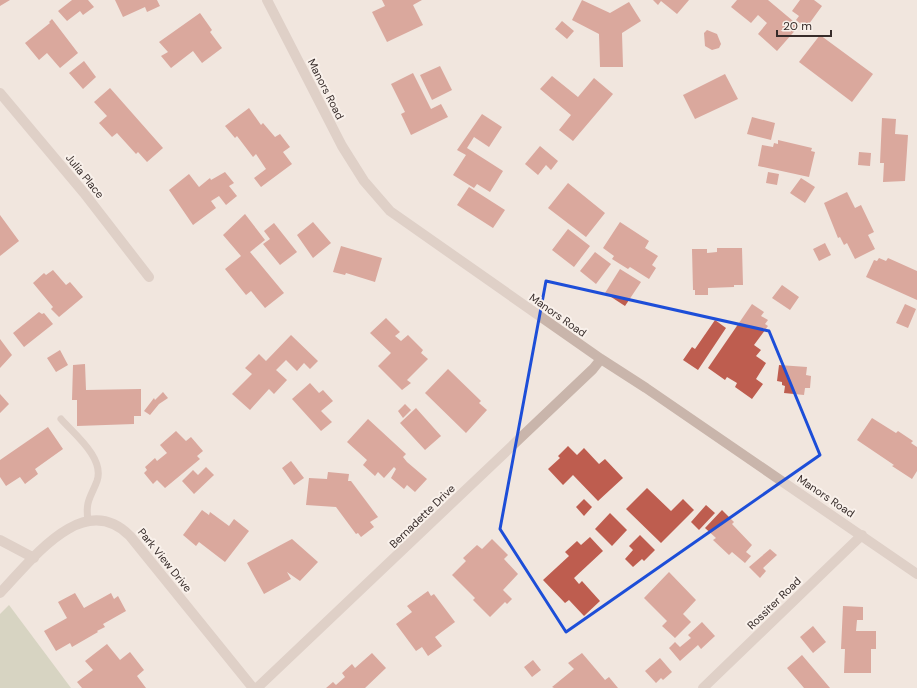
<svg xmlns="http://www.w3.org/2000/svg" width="917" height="688" viewBox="0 0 917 688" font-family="'DM Sans',sans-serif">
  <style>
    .green { fill: #b8bf9f }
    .building { fill: #be5d4f }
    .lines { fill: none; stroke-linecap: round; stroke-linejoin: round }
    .lane { stroke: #c9b5ab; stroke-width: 7 }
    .street { stroke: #c9b5ab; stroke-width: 10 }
    .marked { fill: none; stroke: #1d4ed8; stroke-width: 3; stroke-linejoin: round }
    .labels { text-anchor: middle; stroke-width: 4; stroke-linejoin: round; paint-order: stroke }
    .street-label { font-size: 11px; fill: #372c2a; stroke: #f9f1eb }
  </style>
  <rect width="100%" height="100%" fill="#f1e6de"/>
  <path class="green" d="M9,605L71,688H0V614Z"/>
  <path class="building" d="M0,0H10L0,6Z
    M72,0H88L94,7L83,15L80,11L67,21L58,11Z
    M115,0H157L160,6L147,12L145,7L123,17Z
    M382,0H422L413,5L423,25L387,42L372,12L385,6Z
    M582,0L610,13L629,2L641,21L622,33L623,67H600L599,34L572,20Z
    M653,0H689L677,14L661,1L658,5Z
    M737,0H768L799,26L777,51L758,34L767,23L758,15L751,23L731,7Z
    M800,0H814L822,6L806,28L796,20L799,16L792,11Z
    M200,13L212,30L210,32L222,48L202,63L193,51L171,68L161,56L168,52L159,42Z
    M52,19L78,53L60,68L47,53L39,60L25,43L50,23L49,22Z
    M562,21L574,31L567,39L555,29Z
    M707,30L717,34L721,44L719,48L712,50L705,46L704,33Z
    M820,35L873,74L852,102L799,62Z
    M84,61L96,77L83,89L69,73Z
    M440,66L452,90L432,100L420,75Z
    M413,73L431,109L441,104L448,117L411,135L401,114L405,112L391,84Z
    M725,74L738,99L695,119L683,95Z
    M552,76L578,97L594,78L613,94L573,141L559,130L571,115L540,89Z
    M110,88L163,148L147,162L138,152L136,154L117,133L112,137L99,123L107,116L94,102Z
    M249,108L261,125L263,123L275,137L280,134L290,147L283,152L292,164L261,187L254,178L266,169L256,154L253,157L237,136L235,138L225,126Z
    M482,114L502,127L489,147L474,137L467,148L503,171L490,192L477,184L474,188L453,175L466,155L457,150Z
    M752,117L775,123L771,140L747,134Z
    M882,118L896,119L895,134L908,135L905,181L883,182L884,163H880Z
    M778,140L812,148L811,151L815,152L809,177L758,166L762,145L773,147L774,143L778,144Z
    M540,146L558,161L551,170L546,165L538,175L525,164Z
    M859,152L871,153L870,166L858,165Z
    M225,172L234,183L229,186L237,196L226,205L219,196L211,201L216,208L193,225L169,190L189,174L199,187L210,178L211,180Z
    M768,172L779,174L777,185L766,183Z
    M801,178L815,187L805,203L790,193Z
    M568,183L605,213L586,237L548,208Z
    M469,187L505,210L493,228L457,205Z
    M847,192L855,208L861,205L874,232L868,235L875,249L855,259L847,243L844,245L840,237L838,238L824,203Z
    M245,214L265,240L250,252L284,293L265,308L251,291L246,295L225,269L241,256L223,235Z
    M0,215L19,241L0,256Z
    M313,222L331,243L313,258L297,235Z
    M620,222L649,241L645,248L658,256L652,265L656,268L649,279L630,267L628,269L612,259L614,256L603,248Z
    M274,223L297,252L280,265L263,244L270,239L264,231Z
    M568,229L590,246L574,267L552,250Z
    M825,243L831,255L819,261L813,249Z
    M341,246L382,258L375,282L346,273L345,275L333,272Z
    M717,248H742L743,285H734V287L708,288V295H695V290H693L692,249H707V253L717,252Z
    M595,252L611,264L596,284L580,271Z
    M879,258L886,261L888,258L917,271V300L866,277L874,260L877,261Z
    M620,269L641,282L625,306L605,293Z
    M53,270L66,285L70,282L83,297L59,317L51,309L53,307L33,283L44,273L46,275Z
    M782,285L799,297L790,310L772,298Z
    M752,304L764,312L761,316L768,320L765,324L768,326L754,345L761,350L756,356L766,363L756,379L763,384L752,399L735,387L737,383L727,377L725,380L708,368Z
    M905,304L916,309L908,328L896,323Z
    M39,312L42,314L44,313L53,324L24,347L13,333Z
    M386,318L400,332L395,336L401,341L408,335L423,350L421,353L428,359L407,380L411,383L402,390L378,366L391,353L370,333Z
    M715,320L726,328L698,370L683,360L692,347L695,349Z
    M291,335L318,361L310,369L304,363L297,371L286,360L276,370L287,380L274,394L269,389L250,410L232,394L252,374L245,368L259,354L266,361Z
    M0,339L12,355L0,368Z
    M60,350L68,365L56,372L47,358Z
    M85,364L86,390L141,389V416H134V424L77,426V400H72L73,365Z
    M779,365L807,367L806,375L811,376L810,388H805L804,395L784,393L785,386L782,385V382L777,381Z
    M448,369L481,401L479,403L487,410L466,433L425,393Z
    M310,383L319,393L323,390L333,401L321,411L332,422L321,431L292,399Z
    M163,392L168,398L159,404L150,415L144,411L154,398L155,400Z
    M0,394L9,404L0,413Z
    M405,404L411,410L403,418L398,411Z
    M416,408L441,436L425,450L400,423Z
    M872,418L896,433L898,431L913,441L911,443L917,447V471L912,479L892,466L894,465L857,440Z
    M368,419L406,454L403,457L407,462L427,479L415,492L407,485L404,489L391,478L396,469L394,467L384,478L378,472L375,476L363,465L367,460L347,442Z
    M48,427L63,449L35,469L38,474L25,484L20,477L6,486L0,477V460Z
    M176,431L186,441L191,437L203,451L197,456L200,459L165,488L157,480L153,484L144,473L147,470L145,467L155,458L157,461L167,453L160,445Z
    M568,446L577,455L584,448L599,464L605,459L623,478L598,501L573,475L563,485L548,469L560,458L558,456Z
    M291,461L304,478L294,485L282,468Z
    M206,467L214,475L194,494L182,481L193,470L198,475Z
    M328,472L349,474L348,481H351L378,517L370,522L374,527L361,537L358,533L356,534L336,507L306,505L309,478L327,479Z
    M647,488L671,511L683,499L694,510L661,543L626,509Z
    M584,499L592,507L584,516L576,507Z
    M706,505L715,513L699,530L691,522Z
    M202,510L209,515L210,512L229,526L234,519L249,531L225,562L199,542L196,546L183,535Z
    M722,510L734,522L732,524L752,545L746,552L751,556L745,563L732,552L729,555L713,540L716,538L705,528Z
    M610,513L627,530L612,546L595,529Z
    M640,535L655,550L644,561L642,559L633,567L625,559L633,550L629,546Z
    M590,537L603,551L574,578L579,584L582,581L600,601L584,616L569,600L565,603L543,580L569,556L565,552L577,541L581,545Z
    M292,539L318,562L300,581L287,572L291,579L264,594L247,563Z
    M492,539L508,555L504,559L518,574L503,590L512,599L507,604L505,602L490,617L473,600L475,598L452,575L466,561L463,558L477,545L482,549Z
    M770,549L777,555L763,568L766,571L760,578L749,567Z
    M669,572L696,600L683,614L691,622L675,638L662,626L667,621L644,598Z
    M428,591L431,596L434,594L455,622L435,637L442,646L428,656L422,647L416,651L396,624L412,612L407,606Z
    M75,593L84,608L111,593L114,599L118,596L126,611L103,624L105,627L97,631L98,632L72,647L70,643L56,651L44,631L67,618L58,602Z
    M843,606L863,607V620H857L856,631H876V649H871V673H844L845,649H841Z
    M702,622L715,636L701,649L698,645L680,661L669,648L675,642L680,647L691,638L688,635Z
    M813,626L826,642L813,653L800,637Z
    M107,644L120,660L130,652L144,670L137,676L146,688H82L77,682L93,670L85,661Z
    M372,653L386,668L365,688H326L333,682L336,685L345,677L342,673L352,664L355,668Z
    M582,653L605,680L609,677L618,688H554L552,687L574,669L568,663Z
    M802,655L830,688H804L787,668Z
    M660,658L672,672L663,680L661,678L656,683L645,671Z
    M533,660L541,670L532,677L524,667Z"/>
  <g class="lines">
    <path class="lane" d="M61,419C74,434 105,458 97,481C91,497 85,501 88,520"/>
    <path class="street" d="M267,0L342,146L364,181L390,211L601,359L646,388L917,574
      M0,93L84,193L149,277
      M0,540L34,558
      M0,593C32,560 83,489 130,536L253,688
      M257,688L593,369L601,359
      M703,688L862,535"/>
  </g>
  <path d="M0 0H917V688H0ZM546,281L769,331L820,455L566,632L500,529Z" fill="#f1e6de" fill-opacity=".55" fill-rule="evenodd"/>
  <path class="marked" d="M546,281L769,331L820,455L566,632L500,529Z"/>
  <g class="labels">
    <g class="street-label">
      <text transform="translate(326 89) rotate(63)" y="4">Manors Road</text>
      <text transform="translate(85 176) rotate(51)" y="4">Julia Place</text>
      <text transform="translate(558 315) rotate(35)" y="4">Manors Road</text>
      <text transform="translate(826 496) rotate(34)" y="4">Manors Road</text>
      <text transform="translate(422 516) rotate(-44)" y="4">Bernadette Drive</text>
      <text transform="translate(165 560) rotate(51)" y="4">Park View Drive</text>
      <text transform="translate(774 603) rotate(-44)" y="4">Rossiter Road</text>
    </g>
  </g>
  <path d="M777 30v6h54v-6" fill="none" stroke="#372c2a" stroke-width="2"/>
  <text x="783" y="30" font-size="12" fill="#372c2a" stroke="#f9f1eb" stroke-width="3" paint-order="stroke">20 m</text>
</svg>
